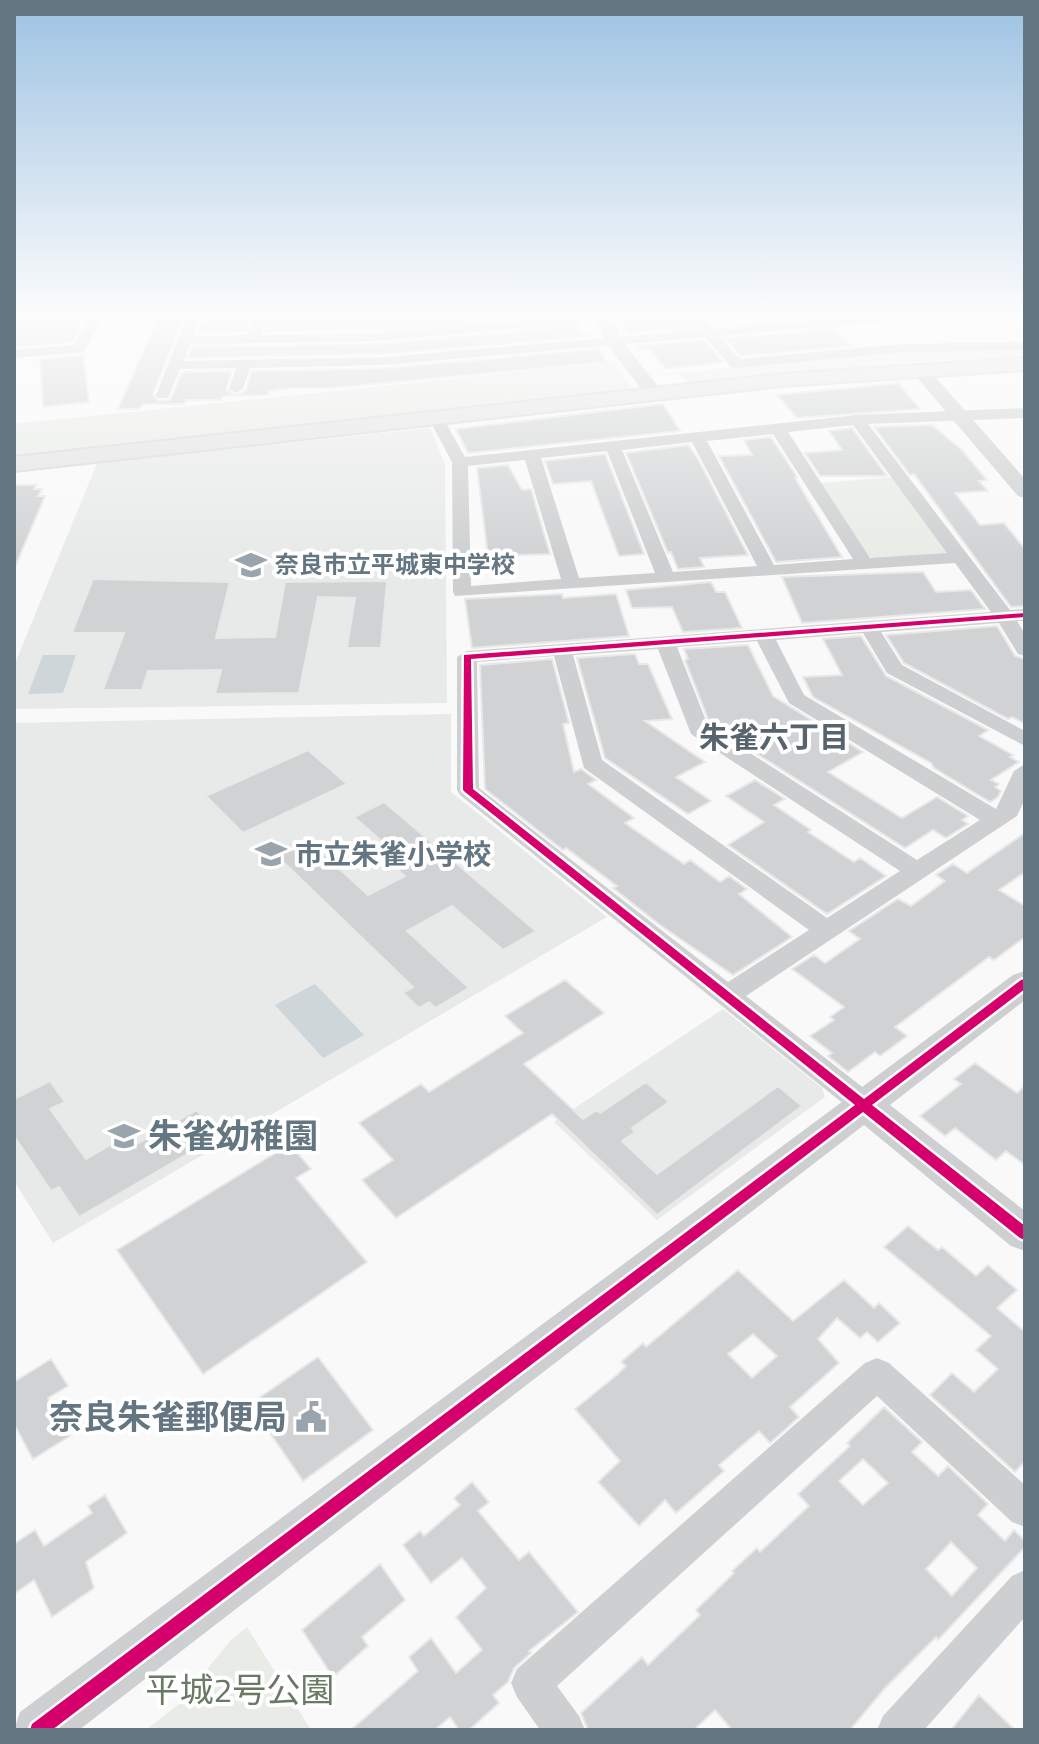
<svg xmlns="http://www.w3.org/2000/svg" width="1039" height="1744" viewBox="0 0 1039 1744" font-family="'Titillium Web','Noto Sans JP',sans-serif">
  <style>
    .built { fill: #e8e9e9 }
    .green { fill: #e8ebe6 }
    .water { fill: #ced6d9 }
    .building { fill: #d0d2d3; stroke: #e8e8e8; stroke-width: 2; fill-rule: evenodd }
    .lines { fill: none; stroke-linecap: round; stroke-linejoin: round }
    .secondary-casing { stroke: #d5d6d7; stroke-width: 4 }
    .minor { fill: #cecfd0; fill-rule: evenodd }
    .tertiary { fill: #cecfd0; fill-rule: evenodd }
    .secondary { fill: #e1e2e2; fill-rule: evenodd }
    .cycleway-casing { stroke: #fff; stroke-width: 5 }
    .cycleway { fill: #d6006c; fill-rule: evenodd }
    .labels { text-anchor: middle; stroke-width: 8; stroke-linejoin: round; paint-order: stroke }
    .far-poi-label { font-size: 24px; font-weight: bold; fill: #657683; stroke: #fff; text-anchor: start }
    .poi-label { font-size: 28px; font-weight: bold; fill: #657683; stroke: #fff; text-anchor: start }
    .neighbourhood-label { font-size: 30px; font-weight: bold; fill: #57646e; stroke: #fff }
    .near-poi-label { font-size: 34px; font-weight: bold; fill: #657683; stroke: #fff; text-anchor: start }
    .near-park-label { font-size: 34px; fill: #687a64; stroke: #fff }
  </style>
  <rect width="100%" height="100%" fill="#f9f9f9"/>
  <path class="built" d="M430,428L445,464L447,703L14,709V666L97,463Z
    M451,714V792L607,917L53,1243L14,1181V723Z
    M723,1009L822,1088L825,1097L657,1220L554,1122Z"/>
  <path class="green" d="M1025,349V357L931,361L689,384L681,375H657L904,351Z
    M613,362L631,386L614,393L14,458V424Z
    M894,477L948,551L944,555L877,559L867,556L821,483Z
    M247,1627L311,1730H146L180,1703L230,1641Z"/>
  <path class="water" d="M43,655H76L63,693L28,694Z
    M315,984L364,1035L323,1058L275,1005Z"/>
  <path class="building" d="M20,316H78L80,329L72,342L14,347V325Z
    M159,316H184L153,394L158,401L170,400L182,372L232,371L226,390L237,396L246,390L252,371L386,368L599,349L607,362L331,388H296L269,391L268,395L223,396L221,400H186L184,404H143L139,409H118Z
    M204,316H246L252,318L245,332L197,333Z
    M400,316H536L376,330L266,332L271,318L358,319Z
    M560,316H575L579,322V334L587,333L590,336L386,354L188,358L192,347L376,344L546,329L561,322Z
    M621,316L692,320L695,327L627,333Z
    M834,329L853,346L741,356L724,338Z
    M704,340L723,362L666,369L648,348L638,349L635,346Z
    M83,355L89,402L43,407L40,359Z
    M898,383L920,409L797,418L777,395Z
    M663,404L680,431L468,453L456,429Z
    M932,425L961,449L987,480L979,481L988,491L955,493L980,525L1004,523L1025,549V606L1011,607L914,474L910,475L874,427Z
    M852,428L887,476H820L805,453L842,450L829,431Z
    M771,437L797,477L795,478L842,557L776,562L719,456L752,455L744,440Z
    M688,445L697,457L748,555L700,558L704,567L678,569L671,552L668,553L626,453Z
    M605,454L644,554L619,556L591,481L553,484L545,461Z
    M508,465L522,490L531,489L550,554L488,556L477,468Z
    M14,485H36L34,489H42L38,496H45L14,569Z
    M923,572L936,592L971,590L985,609L802,623L782,577Z
    M93,579L230,582L216,638L275,637L285,582L387,581L381,648H347L355,598L318,597L299,693L215,694L221,670L148,671L142,690H103L124,633H72Z
    M711,582L716,592H725L742,628L683,632L672,607L632,608L626,590Z
    M562,594L563,598L616,594L629,636L472,648L465,599Z
    M997,626L1015,656L1025,659V724L1012,717L1008,719L904,663L886,635Z
    M861,636L886,676L988,730L979,736L1013,755L1010,757L1019,762L991,780L999,784L995,787L1001,791L998,797L990,802L934,768L931,763L813,697L803,677L842,675L823,639Z
    M748,645L773,696L863,752L828,772L902,818L937,797L968,816L962,820L968,824L946,838L933,830L905,848L710,724L685,660L688,659L684,649Z
    M635,654L639,664H648L672,719L645,721L705,762L676,777L711,801L688,814L605,758L577,658Z
    M552,659L569,723L563,724L574,772L581,769L596,780L588,784L634,818L625,823L684,864L690,860L720,882L729,876L747,889L739,894L792,937L733,975L660,925L613,888L617,886L566,848L563,850L485,789L480,665Z
    M308,750L347,784L243,833L206,796Z
    M755,780L785,799L774,805L811,830L808,832L854,862L860,858L886,876L827,914L728,845L764,822L726,796Z
    M384,802L536,931L503,950L452,906L407,931L469,988L435,1008L429,1002L419,1008L403,993L413,987L275,854L307,839L368,895L405,876L392,865L403,860L354,817Z
    M1025,833V872L999,890L1025,906V937L994,960L989,957L895,1027L907,1036L880,1056L875,1052L848,1072L828,1056L832,1053L810,1036L834,1020L830,1017L844,1007L792,969L814,955L825,963L860,939L849,931L898,899L911,906L945,881L936,875L953,864L967,873Z
    M565,980L604,1013L524,1064L583,1119L597,1110L600,1113L646,1082L669,1102L632,1128L635,1132L622,1141L657,1174L778,1086L802,1106L657,1215L552,1114L396,1218L362,1180L393,1160L359,1123L421,1084L429,1092L523,1033L505,1016Z
    M975,1063L1017,1093L1025,1086V1165L1006,1151L996,1160L955,1128L945,1136L920,1116L961,1084L954,1079Z
    M50,1081L65,1102L50,1109L86,1159L128,1135L135,1145L197,1110L218,1136L79,1217L59,1187L51,1191L14,1136V1099Z
    M290,1144L311,1169L296,1178L367,1262L203,1374L117,1250Z
    M908,1226L938,1250L942,1247L976,1276L988,1265L1017,1290L997,1308L1025,1332V1461L1015,1472L930,1395L952,1373L974,1392L998,1369L976,1350L991,1336L884,1247Z
    M738,1270L793,1321L844,1280L874,1308L879,1303L900,1323L878,1342L867,1332L860,1338L837,1318L818,1339L839,1363L790,1407L799,1417L770,1443L759,1431L719,1465L724,1471L676,1513L665,1500L639,1526L598,1482L620,1461L575,1409L618,1374L626,1366L621,1362L643,1343L646,1347ZM753,1334L777,1356L752,1378L728,1354Z
    M318,1357L373,1430L303,1481L250,1404Z
    M51,1359L68,1386L48,1398L70,1436L33,1459L14,1424V1382Z
    M884,1407L922,1442L912,1452L938,1476L948,1466L988,1504L978,1515L1005,1541L1014,1530L1025,1541V1547L938,1640L936,1637L885,1688L850,1730H732L715,1710L694,1730H588L581,1713L642,1657L648,1665L700,1615L696,1610L734,1573L732,1571L757,1548L760,1552L809,1506L798,1494L850,1446L847,1443ZM863,1459L888,1483L863,1505L839,1481ZM951,1542L977,1568L952,1596L926,1569Z
    M472,1482L489,1502L478,1511L519,1560L529,1552L578,1612L529,1651L531,1653L514,1668L508,1682L493,1695L499,1703L469,1730H459L450,1717L435,1730H351L418,1671L409,1657L431,1638L456,1673L482,1650L456,1617L486,1588L462,1558L431,1583L403,1545L420,1531L424,1536L460,1505L454,1498Z
    M105,1495L127,1533L86,1562L94,1588L52,1617L34,1580L14,1594V1544L35,1530L44,1546L92,1513L88,1506Z
    M380,1564L405,1600L362,1637L368,1646L333,1677L302,1630Z
    M979,1695L1015,1730H951Z"/>
  <g class="lines">
    <defs>
      <path id="secondary" d="M1025,358V370L782,386L14,471V457L782,374Z"/>
    </defs>
    <use href="#secondary" class="secondary-casing"/>
    <path class="minor" d="M90,316H103L84,352L14,358V350L74,345Z
      M187,316H201L193,336L247,335L256,316H269L261,335L376,333L544,318L545,316H557L558,321L546,326L376,341L190,344L184,361L386,357L699,330L693,316H705L712,329L863,316H912L905,320L718,336L740,359L902,344L1025,342V350L902,352L736,368L731,367L705,337L386,365L250,368L243,389L236,393L229,389L236,368L180,369L168,398H158L156,395Z
      M1025,408V418L868,424L1010,610L1025,609V621H1017L1025,634V656L1018,654L999,623L881,632L902,665L1025,731V746L887,673L863,633L776,640L804,695L996,809L1014,771L1025,764V799L1017,816L746,996L875,1097L879,1105L875,1113L865,1116L855,1113L460,795L457,790V657L467,651L991,612L955,563L455,596L453,592L452,462L429,419L432,416H442L465,457L857,415ZM853,425L947,553L870,558L788,432ZM773,434L853,559L774,565L707,441ZM692,442L757,566L673,572L622,450ZM607,451L655,573L579,578L541,458ZM525,460L561,579L471,586L468,466ZM757,641L789,703L980,820L917,860L708,726L677,647ZM658,649L691,734L900,871L827,918L602,760L573,655ZM554,656L584,768L809,930L728,982L479,788L477,662Z
      M877,1358L889,1363L1025,1485V1527L1012,1522L877,1396L557,1686L579,1716L585,1730H540L517,1697L511,1683L517,1669L865,1363Z
      M1025,1570V1617L924,1730H877L883,1716L1012,1576Z"/>
    <path class="tertiary" d="M595,316H611L621,339L664,394L662,398H648L604,340Z
      M919,364L925,365L1025,479V498L1018,496L913,373L910,369Z
      M1025,971V1000L890,1105L1025,1211V1251L1011,1246L864,1125L79,1730H14L20,1712L1013,975Z"/>
    <use href="#secondary" class="secondary"/>
    <defs>
      <path id="cycleway" d="M1025,613V617L471,659L473,789L864,1099L1021,980L1025,979V989L872,1105L1025,1226V1240L1020,1238L863,1112L52,1730H30L32,1724L855,1105L465,792L463,790L464,655Z"/>
    </defs>
    <use href="#cycleway" class="cycleway-casing"/>
    <use href="#cycleway" class="cycleway"/>
  </g>
  <linearGradient id="sky" x2="0" y2="1"><stop stop-color="#9dc2e2"/><stop offset="0.56" stop-color="#fcfcfc"/><stop offset="1" stop-color="#fcfcfc" stop-opacity="0"/></linearGradient>
  <rect width="1039" height="560" fill="url(#sky)"/>
  <defs>
    <symbol id="school-bare" viewBox="-9 -9 18 18"><path d="M0-5L7-2L0 1L-7-2ZM-4 1L0 2.5L4 1V4Q0 6-4 4Z" fill="#99a4ac" stroke="#fff" stroke-width="2.5" paint-order="stroke"/></symbol>
    <symbol id="civic-bare" viewBox="-9 -9 18 18"><path d="M-.6-6.5H3V-4.5H.6V-3L4-1V1h2V6H-6V1h2V-1L-.6-3ZM-1.2 2.5V6h2.4V2.5Z" fill="#99a4ac" stroke="#fff" stroke-width="2.5" paint-order="stroke"/></symbol>
  </defs>
  <g fill-rule="evenodd">
    <use href="#school-bare" x="229" y="543" width="44" height="44"/>
    <use href="#school-bare" x="249" y="832" width="44" height="44"/>
    <use href="#school-bare" x="102" y="1114" width="44" height="44"/>
    <use href="#civic-bare" x="289" y="1395" width="44" height="44"/>
  </g>
  <g class="labels">
    <g class="far-poi-label">
      <text x="275" y="573">奈良市立平城東中学校</text>
    </g>
    <g class="poi-label">
      <text x="295" y="864">市立朱雀小学校</text>
    </g>
    <g class="neighbourhood-label">
      <text x="774" y="748">朱雀六丁目</text>
    </g>
    <g class="near-poi-label">
      <text x="148" y="1148">朱雀幼稚園</text>
      <text x="287" y="1429" text-anchor="end">奈良朱雀郵便局</text>
    </g>
    <g class="near-park-label">
      <text x="240" y="1702">平城2号公園</text>
    </g>
  </g>
  <rect width="1039" height="1744" fill="none" stroke="#657683" stroke-width="32"/>
</svg>
